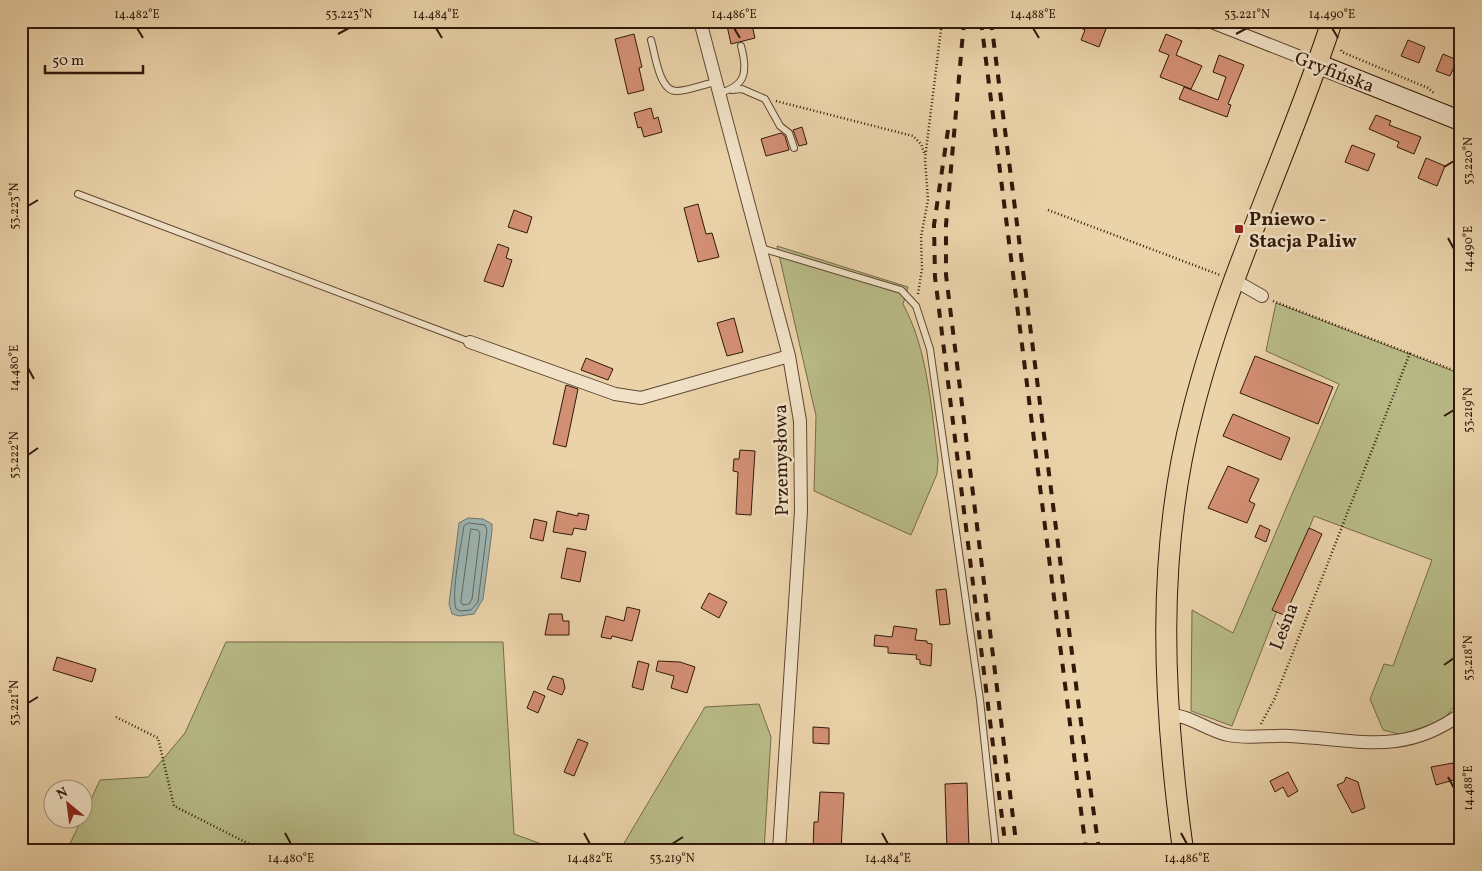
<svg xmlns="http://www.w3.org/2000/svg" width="1482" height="871" viewBox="0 0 1482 871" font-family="Vollkorn,serif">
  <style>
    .green { fill: #b8bb87; stroke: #756a48 }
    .water { fill: #9bb5b2; stroke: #71766e }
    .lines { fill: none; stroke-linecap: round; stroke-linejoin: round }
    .shore { stroke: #66665e; stroke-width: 1 }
    .building { fill: #d38f74; stroke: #321809 }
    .service-casing { stroke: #604631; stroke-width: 8 }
    .minor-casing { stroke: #604631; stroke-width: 14 }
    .secondary-casing { stroke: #321809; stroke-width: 21 }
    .primary-casing { stroke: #321809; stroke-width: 22 }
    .path { stroke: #321809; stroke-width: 2.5; stroke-dasharray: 1 2.5; stroke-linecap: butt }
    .service { stroke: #f1e2c7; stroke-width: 6 }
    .minor { stroke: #f1e2c7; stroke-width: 12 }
    .secondary { stroke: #f1e2c7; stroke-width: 19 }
    .primary { stroke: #ead2a9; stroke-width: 20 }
    .rail { stroke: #321809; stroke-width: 4; stroke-dasharray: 9 9; stroke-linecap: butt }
    .ticks { fill: none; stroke: #321809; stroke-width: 2 }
    .poi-dot { fill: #8f2418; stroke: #f1e2c7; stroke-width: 2 }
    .labels { text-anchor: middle; stroke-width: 5; stroke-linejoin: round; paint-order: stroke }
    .street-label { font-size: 19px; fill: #321809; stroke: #f1e2c7 }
    .poi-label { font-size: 19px; font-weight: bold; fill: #321809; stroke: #f1e2c7; text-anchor: start }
    .neatline { fill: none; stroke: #321809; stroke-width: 2 }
    .ticks-label { font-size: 12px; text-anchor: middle; fill: #321809 }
  </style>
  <rect width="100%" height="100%" fill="#ead2a9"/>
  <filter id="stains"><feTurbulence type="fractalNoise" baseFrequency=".004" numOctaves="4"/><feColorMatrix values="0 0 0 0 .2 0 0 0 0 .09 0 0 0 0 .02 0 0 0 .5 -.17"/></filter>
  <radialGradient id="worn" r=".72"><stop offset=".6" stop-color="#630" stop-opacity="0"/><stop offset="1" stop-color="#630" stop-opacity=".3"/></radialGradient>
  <path class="green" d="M777,246L908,287L903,304C928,350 931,408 938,460L937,474L911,535L814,491L816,416Z
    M1276,303L1461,374V698L1443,720L1403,735L1383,730L1370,699L1384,664L1393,666L1432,560L1314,516L1232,726L1191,711L1192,610L1233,633L1339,384L1266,351Z
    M226,642H503L514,834L558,850H67L100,780L148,777L185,733Z
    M759,704L771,737L764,850H620L705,707Z"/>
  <path class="water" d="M468,518L483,519L492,524V531L483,599L474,614L459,616L452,614L449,604L459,523Z"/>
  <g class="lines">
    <path class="shore" d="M469,523L485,525L487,530L478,602L471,610L460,611L456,609C451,592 461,546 464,526Z
      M471,529L478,530L480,533L472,599L469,604L463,605L461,602Z"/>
  </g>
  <path class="building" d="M726,21H751L755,38L731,44Z
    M1065,21H1109L1099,47L1081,40L1085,30Z
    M634,34L642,67L639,68L644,90L628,94L615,39Z
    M1166,34L1182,41L1176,55L1202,66L1191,89L1160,77L1169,55L1159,51Z
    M1408,40L1425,47L1419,63L1401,56Z
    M1443,54L1457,60L1450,76L1436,71Z
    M1219,55L1244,65L1228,104L1231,105L1227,117L1179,99L1184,87L1218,100L1226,77L1213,72Z
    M651,108L654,119L658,117L662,132L644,137L641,127L638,128L634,113Z
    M1376,115L1391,121L1389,125L1421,137L1414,154L1397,147L1399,142L1369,129Z
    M802,127L807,144L799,146L793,130Z
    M781,133L785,136L789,150L766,156L761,139Z
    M1352,145L1375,154L1368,171L1345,162Z
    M1426,158L1445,166L1437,186L1418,178Z
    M698,204L706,234L712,233L719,257L698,262L684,208Z
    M514,210L532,217L527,233L508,227Z
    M498,244L509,248L506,258L512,260L503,287L484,281Z
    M734,318L743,352L727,356L717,323Z
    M1255,356L1333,387L1318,424L1240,393Z
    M586,358L613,369L608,380L581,370Z
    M566,385L578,389L566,447L553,444Z
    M1233,414L1290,438L1281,460L1223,436Z
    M740,450L755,451L751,515L736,514L738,472L733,471L734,459H739Z
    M1228,466L1259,479L1249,501L1255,504L1247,523L1208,508Z
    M557,511L578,516V513L589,515L586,530L574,528L572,535L553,532Z
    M534,519L547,522L543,541L530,538Z
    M1260,525L1270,530L1266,542L1255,537Z
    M1309,528L1322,534L1290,604L1296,607L1291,618L1272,610Z
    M567,548L586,552L580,582L561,578Z
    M946,589L950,624L940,625L936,590Z
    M709,593L727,602L719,618L701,608Z
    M627,607L640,610L632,641L612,636L611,639L601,637L606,616L624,621Z
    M549,614H562L563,621H569V635H545Z
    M894,626L917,629L915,640L927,641V643L932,644L931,666L920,664V660L916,659L917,655L888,653V647L874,646L875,635L892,637Z
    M57,657L96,669L92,682L53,670Z
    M638,661L649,664L643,690L632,687Z
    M658,661L680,662L695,667L687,693L671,688L674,676L656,671Z
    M553,676L563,679L565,688L562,695L547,689Z
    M534,691L545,696L538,713L527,708Z
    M813,727L829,728V744L813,743Z
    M578,739L588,743L574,776L564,772Z
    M1453,763L1457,779L1436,785L1431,767Z
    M1288,772L1298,791L1288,797L1283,787L1275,792L1270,781Z
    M1346,777L1358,782L1365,808L1352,813L1337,785L1344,782Z
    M967,783L969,850H947L945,784Z
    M820,792L844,793L841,850L813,849L814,822H818Z"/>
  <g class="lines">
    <defs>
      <path id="service" d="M651,40C655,53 659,91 676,91C689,91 704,84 716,82
        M732,90L742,89L765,99L780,126L789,133L794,148
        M719,93C746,86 748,72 741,46
        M78,194L470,342
        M761,248L901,290L916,306L930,349L980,700L996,850"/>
      <path id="minor" d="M700,21L789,356L800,421L801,511L779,850
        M1209,21L1318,64
        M1234,280L1262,296
        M470,342L615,394L641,398L789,356
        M1168,715C1188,714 1208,731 1228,735C1248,739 1269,735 1289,736C1356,739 1402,757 1461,714"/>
      <path id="secondary" d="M1318,64L1461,121"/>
      <path id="primary" d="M1183,850C1163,703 1155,555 1193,410C1227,276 1289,152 1332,21"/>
    </defs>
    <use href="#service" class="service-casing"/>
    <use href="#minor" class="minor-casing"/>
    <use href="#secondary" class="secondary-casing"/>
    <use href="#primary" class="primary-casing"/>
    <path class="path" d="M1173,21L1200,29
      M1341,50L1342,52L1428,88L1434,93
      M776,101L913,136L921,144L925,155
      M1048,210L1220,275
      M918,294L922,269L921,237L928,200L925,159L942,21
      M1273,301L1461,373
      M116,717L158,738L174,806L261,850
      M1261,724L1275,698L1410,353"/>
    <use href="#service" class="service"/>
    <use href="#minor" class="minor"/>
    <use href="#secondary" class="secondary"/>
    <use href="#primary" class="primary"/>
    <path class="rail" d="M964,21L946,225V275L1017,850
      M981,21L1086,850
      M991,21L1079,708L1099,850
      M948,130L934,225L935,277L1006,850"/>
  </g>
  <path class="ticks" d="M137,28L143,38M436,28L442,38M734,28L740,38M1033,28L1039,38M1332,28L1338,38M338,34L349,28M1236,34L1247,28M1444,167L1454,161M28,206L38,200M1448,238L1454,249M28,368L34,379M1444,416L1454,410M28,455L38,448M1444,665L1454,658M28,703L38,697M1448,777L1454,788M285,833L291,844M584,833L590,844M882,833L888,844M1181,833L1187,844M672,844L683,837"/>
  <rect class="poi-dot" x="1234" y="224" width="10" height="10" rx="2.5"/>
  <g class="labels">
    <g class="street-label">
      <text transform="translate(1335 71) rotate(21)" y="7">Gryfińska</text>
      <text transform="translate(780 460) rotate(-91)" y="7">Przemysłowa</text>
      <text transform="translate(1283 626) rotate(-69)" y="7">Leśna</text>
    </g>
    <g class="poi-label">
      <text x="1249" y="225">Pniewo -<tspan x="1249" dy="22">Stacja Paliw</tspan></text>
    </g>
  </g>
  <rect width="1482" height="871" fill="none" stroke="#ead2a9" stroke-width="55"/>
  <g transform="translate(68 804) rotate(331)"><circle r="24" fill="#f1e2c7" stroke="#a5917b"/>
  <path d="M0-4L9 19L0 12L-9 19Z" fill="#8f2418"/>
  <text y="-8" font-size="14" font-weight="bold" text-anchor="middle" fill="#321809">N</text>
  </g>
  <path d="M45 65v8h98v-8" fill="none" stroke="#321809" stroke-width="2.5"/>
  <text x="52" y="65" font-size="15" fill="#321809" stroke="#f1e2c7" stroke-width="4" paint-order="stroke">50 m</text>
  <rect x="28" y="28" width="1426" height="816" class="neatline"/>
  <g class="ticks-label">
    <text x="137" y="18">14.482°E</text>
    <text x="349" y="18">53.223°N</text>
    <text x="436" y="18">14.484°E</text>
    <text x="734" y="18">14.486°E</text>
    <text x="1033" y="18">14.488°E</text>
    <text x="1247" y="18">53.221°N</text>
    <text x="1332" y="18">14.490°E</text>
    <text transform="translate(1468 161) rotate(-90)" y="4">53.220°N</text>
    <text transform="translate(14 206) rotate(-90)" y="4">53.223°N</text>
    <text transform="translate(1468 249) rotate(-90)" y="4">14.490°E</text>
    <text transform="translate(14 368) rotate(-90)" y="4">14.480°E</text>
    <text transform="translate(1468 410) rotate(-90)" y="4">53.219°N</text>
    <text transform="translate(14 455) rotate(-90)" y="4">53.222°N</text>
    <text transform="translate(1468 658) rotate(-90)" y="4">53.218°N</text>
    <text transform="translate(14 703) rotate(-90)" y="4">53.221°N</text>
    <text transform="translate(1468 788) rotate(-90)" y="4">14.488°E</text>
    <text x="291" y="862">14.480°E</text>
    <text x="590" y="862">14.482°E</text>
    <text x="672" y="862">53.219°N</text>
    <text x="888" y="862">14.484°E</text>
    <text x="1187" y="862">14.486°E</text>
  </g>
  <rect width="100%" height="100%" filter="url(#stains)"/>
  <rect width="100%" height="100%" fill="url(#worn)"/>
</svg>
